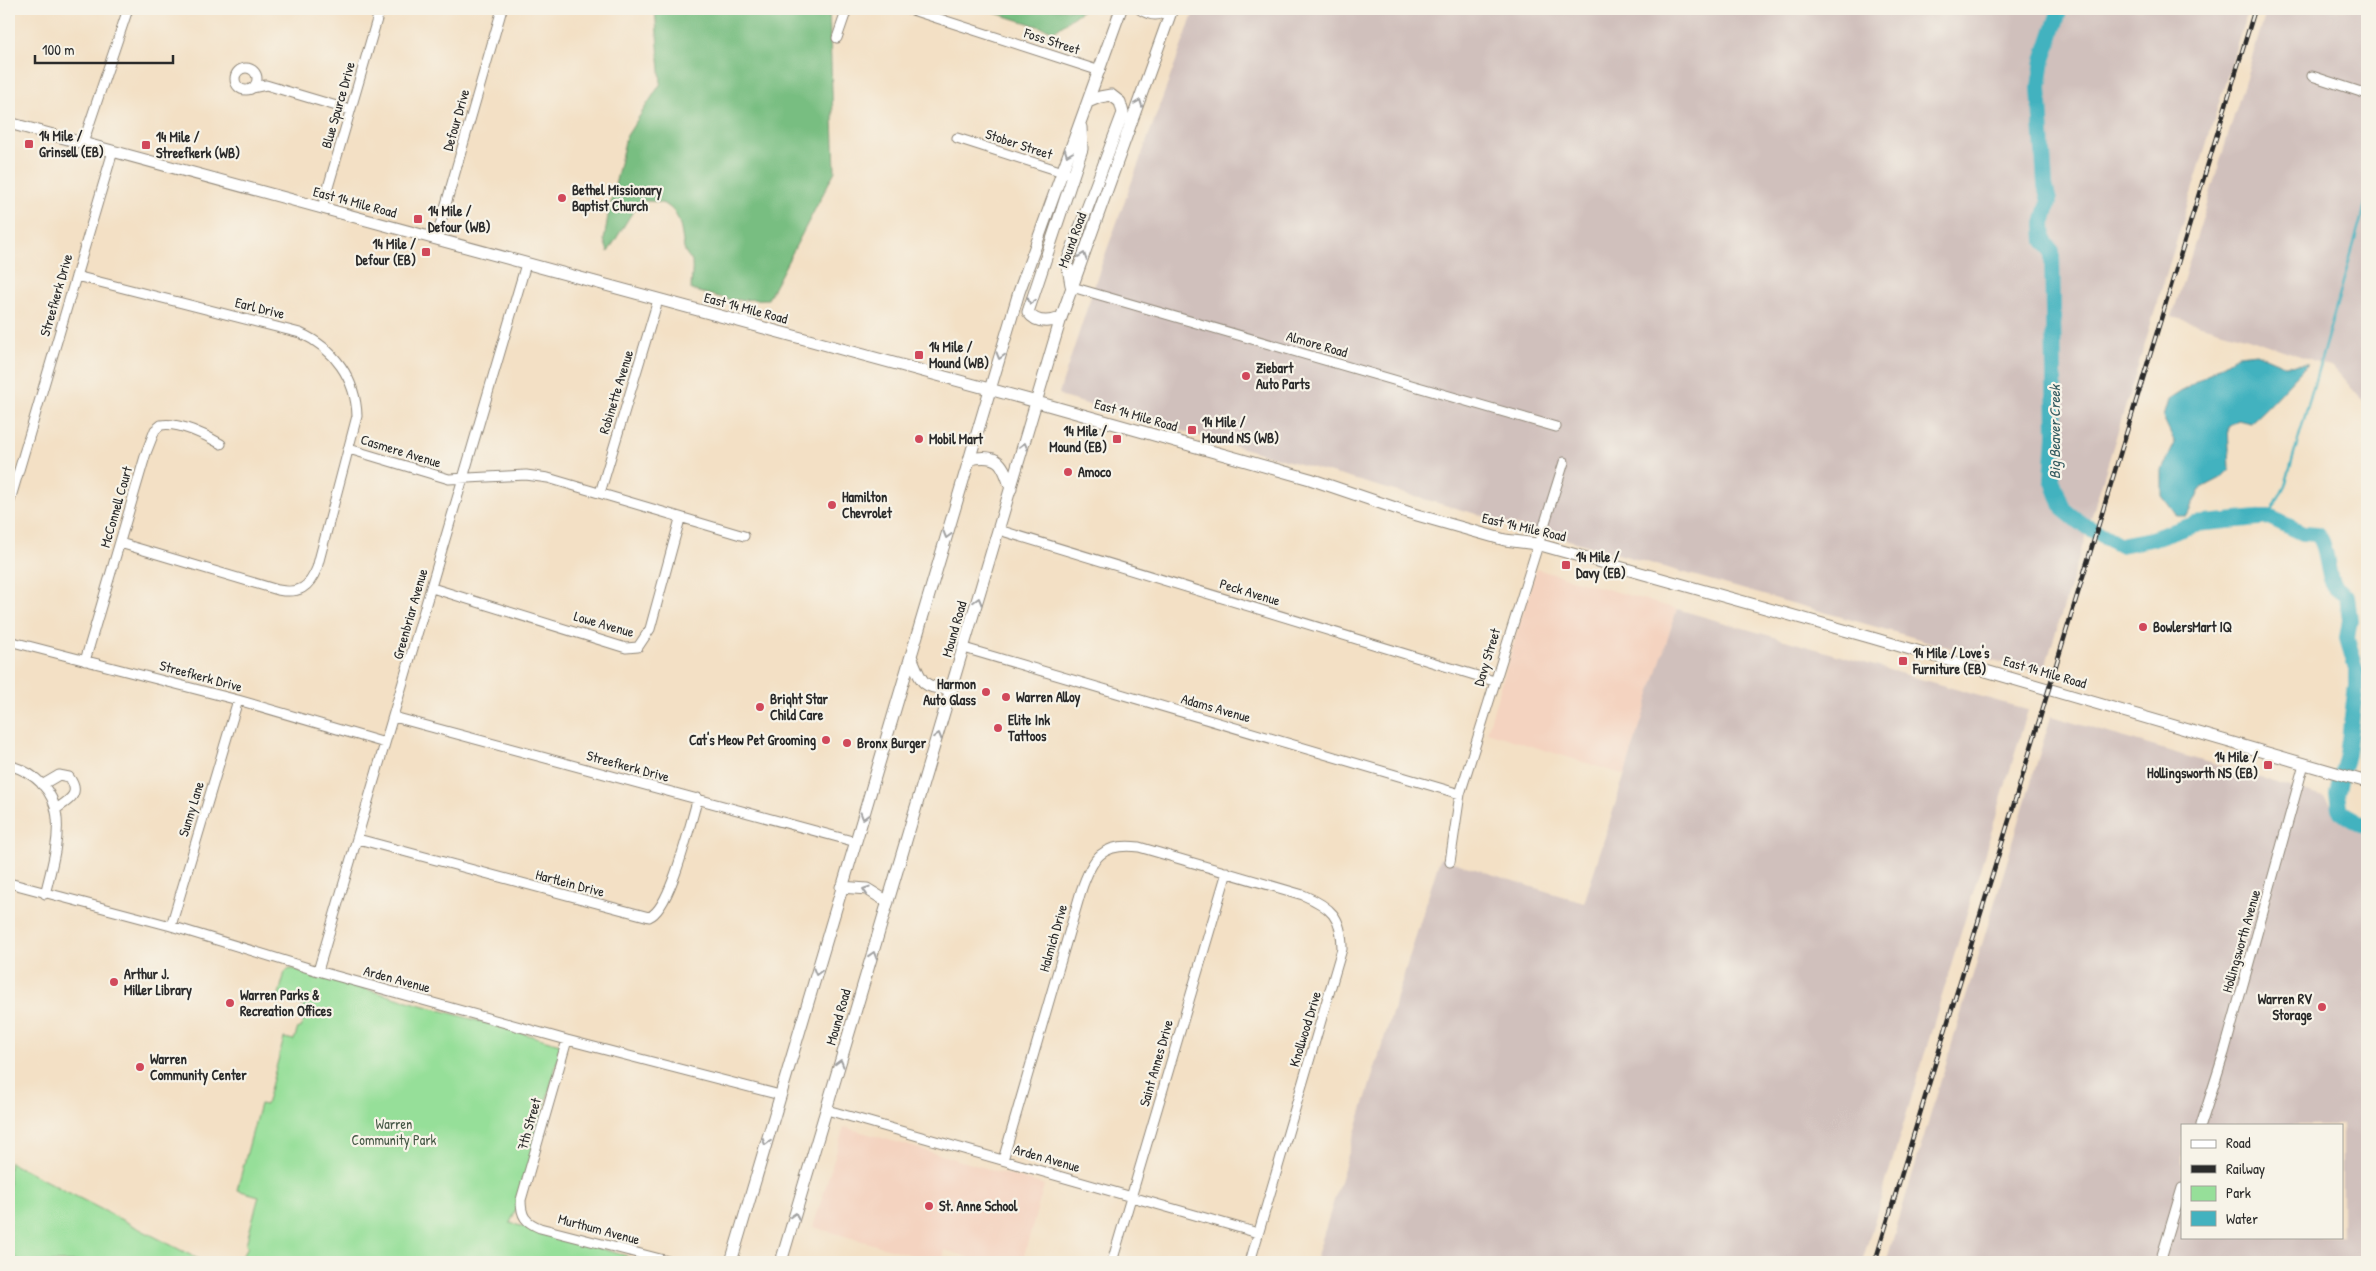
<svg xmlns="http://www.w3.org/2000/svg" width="2376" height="1271" viewBox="0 0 2376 1271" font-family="'Patrick Hand',sans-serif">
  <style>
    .built { fill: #f4d3c0 }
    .industrial { fill: #d0c0bc; fill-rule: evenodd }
    .green { fill: #96df99; stroke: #608562 }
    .forest { fill: #78be81; stroke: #527456 }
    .water { fill: #43b2bf; stroke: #376e75 }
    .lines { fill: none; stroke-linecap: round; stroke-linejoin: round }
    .stream { stroke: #43b2bf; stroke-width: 2.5 }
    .river { stroke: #43b2bf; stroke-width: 16 }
    .minor-casing { stroke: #8f8678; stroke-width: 11 }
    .secondary-casing { stroke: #8f8678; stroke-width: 13 }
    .minor { stroke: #fff; stroke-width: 9 }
    .secondary { stroke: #fff; stroke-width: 11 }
    .rail-casing { stroke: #2b2b2b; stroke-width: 4.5 }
    .rail { stroke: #f7f3e8; stroke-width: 2.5; stroke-dasharray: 8; stroke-linecap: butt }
    .oneway { stroke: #a0a0a0 }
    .poi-dot { fill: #d1495b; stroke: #f7f3e8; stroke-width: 2 }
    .labels { text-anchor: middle; stroke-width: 4.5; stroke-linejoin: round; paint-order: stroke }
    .street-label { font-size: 14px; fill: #2b2b2b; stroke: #f7f3e8 }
    .poi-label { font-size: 14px; font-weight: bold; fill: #2b2b2b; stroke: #f7f3e8; text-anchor: start }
    .park-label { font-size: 14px; fill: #465846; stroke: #f7f3e8 }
    .water-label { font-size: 15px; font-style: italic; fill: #335a5f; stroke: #f7f3e8 }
  </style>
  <rect width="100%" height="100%" fill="#f7f3e8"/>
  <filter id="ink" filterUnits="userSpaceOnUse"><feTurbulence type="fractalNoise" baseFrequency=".02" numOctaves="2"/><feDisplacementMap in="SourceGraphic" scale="10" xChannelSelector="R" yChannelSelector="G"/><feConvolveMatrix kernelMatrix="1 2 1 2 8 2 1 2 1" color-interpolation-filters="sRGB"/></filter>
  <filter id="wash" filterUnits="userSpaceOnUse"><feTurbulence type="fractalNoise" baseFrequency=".0096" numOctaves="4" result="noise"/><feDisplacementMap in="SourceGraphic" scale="20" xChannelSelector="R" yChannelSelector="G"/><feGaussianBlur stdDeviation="1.12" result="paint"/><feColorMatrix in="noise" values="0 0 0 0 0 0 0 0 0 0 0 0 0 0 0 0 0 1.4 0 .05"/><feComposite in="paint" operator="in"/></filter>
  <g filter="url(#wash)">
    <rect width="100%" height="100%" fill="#f3e0c5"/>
    <path class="built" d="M1536,569L1677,609L1625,775L1487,732Z
      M844,1127L1044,1185L1022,1262H967L968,1257L945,1250L942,1262H936L813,1227Z"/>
    <path class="industrial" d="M1195,9H2248L2043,674L1062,397L1059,393L1101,266Z
      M2267,9H2367V406L2333,367L2248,338L2172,317Z
      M1677,609L2028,710L1862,1262H1315L1440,858L1584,903Z
      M2051,716L2324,797L2340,816L2367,829V1262H1886ZM2182,1125H2342V1237H2182Z"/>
    <path class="green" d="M290,969H294L560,1044L561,1047L519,1203L510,1223L627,1256L625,1262H238L248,1247L246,1244L259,1196L237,1190L260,1104L266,1105L284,1038L294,1040L298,1028H301L305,1016L302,1014L304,1006L278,998L285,972Z
      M9,1162L204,1262H23L9,1254Z"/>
    <path class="forest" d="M655,9H829L835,171L768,299L731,300L691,290C691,281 693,270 692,262C691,258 685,254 684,249C680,221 679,200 643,201L630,216L608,252L604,240L608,216L626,137L661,83Z
      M982,9H1084L1054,31Z"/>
    <path class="water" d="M2256,353L2284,365L2308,364C2288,383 2271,405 2250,423L2238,420L2228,426L2230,469L2221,478L2200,489L2187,516H2177L2162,496V470L2175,443L2163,417L2168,400L2238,355Z"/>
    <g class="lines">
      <path class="stream" d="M2269,517L2285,486L2367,198"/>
      <path class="river" d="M2060,9L2043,60L2039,87L2045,185L2049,201L2043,224L2044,241L2052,251L2055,436L2052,479L2063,509L2079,522L2120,545L2151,539L2195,524L2269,517L2303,533L2317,534C2329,547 2325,571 2334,586C2337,590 2343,593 2347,596L2350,620L2347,638L2356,669V686L2347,754L2337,793L2339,808L2341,812L2367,827"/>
    </g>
  </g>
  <g filter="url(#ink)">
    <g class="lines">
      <defs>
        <path id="minor" d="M909,9L1100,71
          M837,38L847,9
          M235 79a11 11 0 1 1 22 0a11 11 0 1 1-22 0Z
          M2312,76L2367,94
          M252,88L266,85L350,110
          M957,138L1066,173
          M83,143L128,9
          M322,208L380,9
          M436,239L502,9
          M76,276L300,333C334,348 356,379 357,416L317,568C309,588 299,594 278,590L120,543
          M1072,287L1556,427
          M349,449L449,479L526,475L548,478L744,536
          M600,493L658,300
          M9,504L113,151
          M999,530L1494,681
          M432,588L626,648L638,647L650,629L680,519
          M9,641L238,700L385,743
          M964,648L1460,794
          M85,661L146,453L155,430L161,425C179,422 206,435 221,444
          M394,717L856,842
          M9,765C76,786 58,843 45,894
          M42,785L59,775L69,777C82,794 69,800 56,809
          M358,839L649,917C671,909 690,823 698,798
          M1450,862L1460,794L1564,462
          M9,883L171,926L318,971L567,1040L780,1095
          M171,926L238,700
          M318,971L526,264
          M567,1040L521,1200C521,1216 525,1222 540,1228L672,1262
          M827,1110L1258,1233
          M2201,1125L2224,1053L2304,764
          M1003,1160L1081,891C1092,858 1102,842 1139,847L1303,895C1331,907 1342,917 1342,949L1250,1262
          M1112,1262L1227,872
          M2160,1262L2182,1188"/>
        <path id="secondary" d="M1141,9C1149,14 1158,17 1166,9
          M9,123L1037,402L1310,479L1410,513L1505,540L1537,544L1869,637L2367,782
          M1071,285L1067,262L1123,113L1120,102L1111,95L1100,97L1088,102
          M1061,318C1050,322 1036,324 1028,312L1082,149L1081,127
          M970,459C999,453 1003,463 1011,489
          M911,656C921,682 923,690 952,688
          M841,887L867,889L888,902
          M731,1262L1019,292L1121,9
          M781,1262L1061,318L1172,9"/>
      </defs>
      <use href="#minor" class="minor-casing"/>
      <use href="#secondary" class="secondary-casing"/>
      <use href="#minor" class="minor"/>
      <use href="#secondary" class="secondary"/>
      <defs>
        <path id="rail" d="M1875,1262L2255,9"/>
      </defs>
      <use href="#rail" class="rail-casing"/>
      <use href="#rail" class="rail"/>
    </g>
    <defs><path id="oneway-chevron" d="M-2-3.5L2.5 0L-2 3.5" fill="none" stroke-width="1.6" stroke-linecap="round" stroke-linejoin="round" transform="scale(1.25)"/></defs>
    <g class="oneway">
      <use href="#oneway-chevron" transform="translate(1139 103) rotate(-69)"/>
      <use href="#oneway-chevron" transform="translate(1068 153) rotate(111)"/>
      <use href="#oneway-chevron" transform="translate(1083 256) rotate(-71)"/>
      <use href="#oneway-chevron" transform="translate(1031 301) rotate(107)"/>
      <use href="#oneway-chevron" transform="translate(1000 356) rotate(106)"/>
      <use href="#oneway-chevron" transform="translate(1024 446) rotate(-73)"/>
      <use href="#oneway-chevron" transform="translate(947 535) rotate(106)"/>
      <use href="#oneway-chevron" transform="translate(978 601) rotate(-74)"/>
      <use href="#oneway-chevron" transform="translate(938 736) rotate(-74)"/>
      <use href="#oneway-chevron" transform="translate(864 816) rotate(107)"/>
      <use href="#oneway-chevron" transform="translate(866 890) rotate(-162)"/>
      <use href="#oneway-chevron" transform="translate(873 955) rotate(-73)"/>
      <use href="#oneway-chevron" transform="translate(817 972) rotate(106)"/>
      <use href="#oneway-chevron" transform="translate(840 1063) rotate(-74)"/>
      <use href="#oneway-chevron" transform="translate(766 1142) rotate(106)"/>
      <use href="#oneway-chevron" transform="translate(795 1216) rotate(-73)"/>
    </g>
  </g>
  <g class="poi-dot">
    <rect x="24" y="139" width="10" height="10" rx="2.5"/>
    <rect x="141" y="140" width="10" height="10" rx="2.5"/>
    <circle cx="562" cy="198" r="5"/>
    <rect x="413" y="214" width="10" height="10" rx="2.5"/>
    <rect x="421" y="247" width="10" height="10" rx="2.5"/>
    <rect x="914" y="350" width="10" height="10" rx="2.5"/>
    <circle cx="1246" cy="376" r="5"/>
    <rect x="1187" y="425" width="10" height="10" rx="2.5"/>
    <circle cx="919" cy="439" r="5"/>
    <rect x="1112" y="434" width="10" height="10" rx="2.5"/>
    <circle cx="1068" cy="472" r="5"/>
    <circle cx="832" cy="505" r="5"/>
    <rect x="1561" y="560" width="10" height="10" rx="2.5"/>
    <circle cx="2143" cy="627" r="5"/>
    <rect x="1898" y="656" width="10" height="10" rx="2.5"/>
    <circle cx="986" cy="692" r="5"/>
    <circle cx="1006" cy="697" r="5"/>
    <circle cx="760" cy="707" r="5"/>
    <circle cx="998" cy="728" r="5"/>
    <circle cx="826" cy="740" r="5"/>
    <circle cx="847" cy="743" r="5"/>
    <rect x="2263" y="760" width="10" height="10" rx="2.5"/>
    <circle cx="114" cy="982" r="5"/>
    <circle cx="230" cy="1003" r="5"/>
    <circle cx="2322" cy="1007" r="5"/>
    <circle cx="140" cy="1067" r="5"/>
    <circle cx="929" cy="1206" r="5"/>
  </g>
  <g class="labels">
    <g class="street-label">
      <text transform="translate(1052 41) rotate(18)" y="5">Foss Street</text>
      <text transform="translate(338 105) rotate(-74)" y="5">Blue Spurce Drive</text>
      <text transform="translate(456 120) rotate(-74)" y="5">Defour Drive</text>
      <text transform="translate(1019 144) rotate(18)" y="5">Stober Street</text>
      <text transform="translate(355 202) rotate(15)" y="5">East 14 Mile Road</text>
      <text transform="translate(1072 240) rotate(-70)" y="5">Mound Road</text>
      <text transform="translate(56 295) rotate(-74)" y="5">Streefkerk Drive</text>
      <text transform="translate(260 308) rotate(14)" y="5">Earl Drive</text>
      <text transform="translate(746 308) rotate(15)" y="5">East 14 Mile Road</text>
      <text transform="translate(1317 344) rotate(16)" y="5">Almore Road</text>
      <text transform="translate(616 392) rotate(-73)" y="5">Robinette Avenue</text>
      <text transform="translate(1136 415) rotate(16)" y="5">East 14 Mile Road</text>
      <text transform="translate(401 451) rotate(17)" y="5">Casmere Avenue</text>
      <text transform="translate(116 507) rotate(-74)" y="5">McConnell Court</text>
      <text transform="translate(1524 527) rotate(13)" y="5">East 14 Mile Road</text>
      <text transform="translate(1250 592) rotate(17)" y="5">Peck Avenue</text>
      <text transform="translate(410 614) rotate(-74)" y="5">Greenbriar Avenue</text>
      <text transform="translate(604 624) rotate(16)" y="5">Lowe Avenue</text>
      <text transform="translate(954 629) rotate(-74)" y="5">Mound Road</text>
      <text transform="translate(1487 657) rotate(-73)" y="5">Davy Street</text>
      <text transform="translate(2045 672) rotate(16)" y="5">East 14 Mile Road</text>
      <text transform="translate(201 676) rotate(15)" y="5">Streefkerk Drive</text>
      <text transform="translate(1216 708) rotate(16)" y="5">Adams Avenue</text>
      <text transform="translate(628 766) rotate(15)" y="5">Streefkerk Drive</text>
      <text transform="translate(191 809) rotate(-73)" y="5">Sunny Lane</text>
      <text transform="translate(570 883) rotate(15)" y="5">Hartlein Drive</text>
      <text transform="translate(1053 938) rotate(-74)" y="5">Halmich Drive</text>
      <text transform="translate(2241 941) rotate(-74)" y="5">Hollingsworth Avenue</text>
      <text transform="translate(397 979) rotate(15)" y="5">Arden Avenue</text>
      <text transform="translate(838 1017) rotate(-74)" y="5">Mound Road</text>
      <text transform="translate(1305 1029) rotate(-73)" y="5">Knollwood Drive</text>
      <text transform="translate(1156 1063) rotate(-74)" y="5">Saint Annes Drive</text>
      <text transform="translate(529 1124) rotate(-74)" y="5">7th Street</text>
      <text transform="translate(1047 1158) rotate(16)" y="5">Arden Avenue</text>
      <text transform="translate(599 1229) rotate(15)" y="5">Murthum Avenue</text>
    </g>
    <g class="poi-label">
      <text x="39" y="141">14 Mile /<tspan x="39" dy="16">Grinsell (EB)</tspan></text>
      <text x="156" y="142">14 Mile /<tspan x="156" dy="16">Streefkerk (WB)</tspan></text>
      <text x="572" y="195">Bethel Missionary<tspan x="572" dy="16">Baptist Church</tspan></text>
      <text x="428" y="216">14 Mile /<tspan x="428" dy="16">Defour (WB)</tspan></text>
      <text x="416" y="249" text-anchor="end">14 Mile /<tspan x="416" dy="16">Defour (EB)</tspan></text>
      <text x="929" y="352">14 Mile /<tspan x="929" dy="16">Mound (WB)</tspan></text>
      <text x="1256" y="373">Ziebart<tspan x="1256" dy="16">Auto Parts</tspan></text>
      <text x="1202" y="427">14 Mile /<tspan x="1202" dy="16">Mound NS (WB)</tspan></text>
      <text x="1107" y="436" text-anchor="end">14 Mile /<tspan x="1107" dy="16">Mound (EB)</tspan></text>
      <text x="929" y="444">Mobil Mart</text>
      <text x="1078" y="477">Amoco</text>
      <text x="842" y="502">Hamilton<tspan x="842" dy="16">Chevrolet</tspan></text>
      <text x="1576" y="562">14 Mile /<tspan x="1576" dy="16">Davy (EB)</tspan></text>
      <text x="2153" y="632">BowlersMart IQ</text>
      <text x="1913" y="658">14 Mile / Love's<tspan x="1913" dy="16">Furniture (EB)</tspan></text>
      <text x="976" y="689" text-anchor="end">Harmon<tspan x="976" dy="16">Auto Glass</tspan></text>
      <text x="1016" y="702">Warren Alloy</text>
      <text x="770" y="704">Bright Star<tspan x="770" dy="16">Child Care</tspan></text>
      <text x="1008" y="725">Elite Ink<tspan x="1008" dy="16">Tattoos</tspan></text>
      <text x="816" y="745" text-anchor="end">Cat's Meow Pet Grooming</text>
      <text x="857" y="748">Bronx Burger</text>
      <text x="2258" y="762" text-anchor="end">14 Mile /<tspan x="2258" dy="16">Hollingsworth NS (EB)</tspan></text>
      <text x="124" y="979">Arthur J.<tspan x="124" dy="16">Miller Library</tspan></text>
      <text x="240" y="1000">Warren Parks &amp;<tspan x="240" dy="16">Recreation Offices</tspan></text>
      <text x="2312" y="1004" text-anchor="end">Warren RV<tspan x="2312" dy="16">Storage</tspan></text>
      <text x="150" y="1064">Warren<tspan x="150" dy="16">Community Center</tspan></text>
      <text x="939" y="1211">St. Anne School</text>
    </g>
    <g class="park-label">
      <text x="394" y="1129">Warren<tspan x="394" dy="16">Community Park</tspan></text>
    </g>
    <g class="water-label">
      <text transform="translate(2055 432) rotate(-90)" y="5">Big Beaver Creek</text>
    </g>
  </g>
  <rect width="2376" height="1271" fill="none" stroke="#f7f3e8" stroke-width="30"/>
  <rect x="2181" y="1124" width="162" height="115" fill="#f7f3e8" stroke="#a5a39c"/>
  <rect x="2191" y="1140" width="25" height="8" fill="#ffffff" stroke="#a5a39c"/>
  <text x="2226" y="1148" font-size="15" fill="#2b2b2b">Road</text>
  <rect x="2191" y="1165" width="25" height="8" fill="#2b2b2b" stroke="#a5a39c"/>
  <text x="2226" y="1174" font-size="15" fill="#2b2b2b">Railway</text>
  <rect x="2191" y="1186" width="25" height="15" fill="#96df99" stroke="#a5a39c"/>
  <text x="2226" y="1198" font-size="15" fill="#2b2b2b">Park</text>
  <rect x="2191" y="1211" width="25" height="15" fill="#43b2bf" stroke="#a5a39c"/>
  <text x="2226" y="1224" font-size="15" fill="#2b2b2b">Water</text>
  <path d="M35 55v8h138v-8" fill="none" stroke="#2b2b2b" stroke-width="2.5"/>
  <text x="42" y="55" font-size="15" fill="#2b2b2b" stroke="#f7f3e8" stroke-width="4" paint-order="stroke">100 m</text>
</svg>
